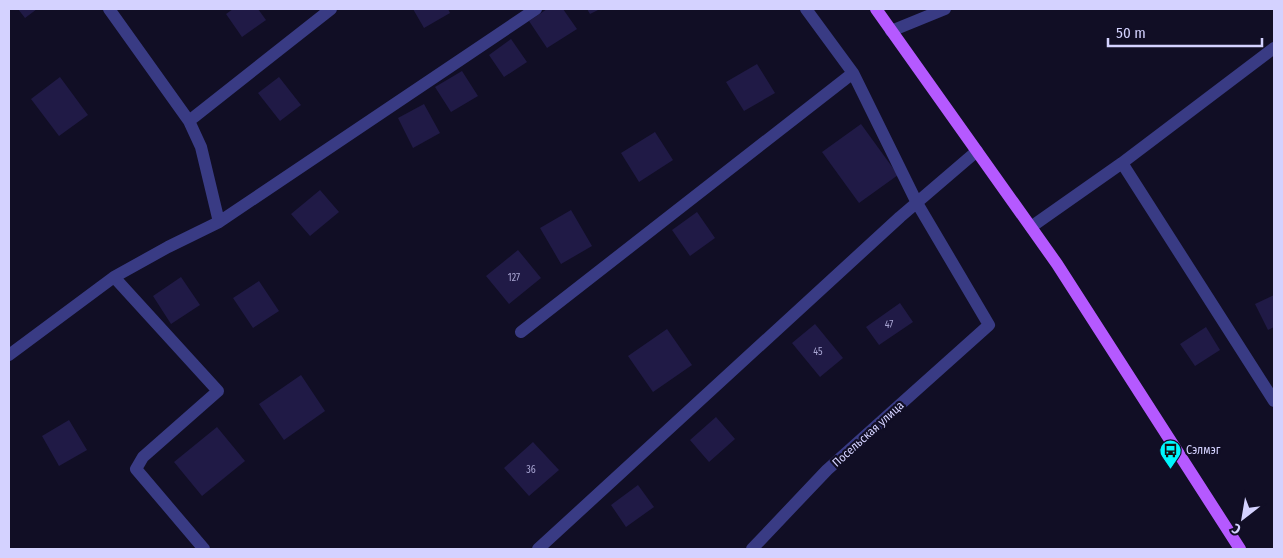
<svg xmlns="http://www.w3.org/2000/svg" width="1283" height="558" viewBox="0 0 1283 558" font-family="'Fira Sans Condensed',sans-serif">
  <style>
    .building { fill: #201a46 }
    .lines { fill: none; stroke-linecap: round; stroke-linejoin: round }
    .minor { stroke: #393b84; stroke-width: 12 }
    .major { stroke: #b559ff; stroke-width: 12 }
    .labels { text-anchor: middle; stroke-width: 4.5; stroke-linejoin: round; paint-order: stroke }
    .number-label { font-size: 10px; fill: #a7a4d1 }
    .street-label { font-size: 12px; fill: #d4d2ff; stroke: #110e25 }
    .poi-label { font-size: 12px; fill: #d4d2ff; stroke: #110e25; text-anchor: start }
  </style>
  <rect width="100%" height="100%" fill="#110e25"/>
  <path class="building" d="M18,9H37L25,18Z
    M233,9H258L266,20L242,37L226,14Z
    M413,9H448L450,13L424,28Z
    M547,9H563L577,29L547,48L529,21Z
    M587,9H600L590,14Z
    M511,39L527,62L504,77L489,55Z
    M757,64L775,93L744,111L726,82Z
    M462,71L478,96L451,112L435,87Z
    M60,77L88,115L59,136L31,99Z
    M279,77L301,105L280,121L258,93Z
    M424,104L440,133L413,148L398,118Z
    M861,124L898,175L859,203L822,152Z
    M655,132L673,160L639,182L621,153Z
    M320,190L339,212L310,236L291,214Z
    M571,210L592,246L561,264L540,228Z
    M697,212L715,238L690,256L672,230Z
    M518,250L541,278L509,304L486,276Z
    M181,277L200,305L171,324L153,296Z
    M259,281L279,311L253,328L233,298Z
    M1274,295V327L1268,330L1255,304Z
    M900,303L913,322L879,345L866,327Z
    M815,324L843,358L820,377L792,343Z
    M1206,327L1220,350L1195,366L1180,344Z
    M667,329L692,365L653,392L628,356Z
    M301,375L325,411L284,440L259,404Z
    M716,417L735,439L709,462L690,440Z
    M69,420L87,450L59,466L42,436Z
    M217,427L245,461L202,496L174,462Z
    M533,442L559,470L529,496L504,468Z
    M638,485L654,507L626,527L611,505Z"/>
  <g class="lines">
    <path class="minor" d="M891,31L945,9
      M189,121L331,9
      M1122,163L1274,401
      M219,222L536,9
      M1031,227L1122,163L1274,48
      M114,277L218,391L143,457L136,469L204,549
      M521,332L853,73
      M9,355L114,277L168,247L219,222L201,147L189,121L109,9
      M538,549L900,217L977,151
      M752,549L827,470L989,325L917,203L853,73L806,9"/>
    <path class="major" d="M876,9L1057,264L1240,549"/>
  </g>
  <defs>
    <symbol id="bus-pin" viewBox="-11 -11 22 30"><path d="M0 17L-7.5 6A9.5 9.5 0 1 1 7.5 6Z" fill="#00f6fd" stroke="#110e25"/><path d="M-5-6H5V4H4V6H2V4H-2V6H-4V4H-5ZM-3.5-4V0h7V-4ZM-3.5 1.2v1.5H-2V1.2ZM2 1.2v1.5H3.5V1.2Z" fill="#111"/></symbol>
  </defs>
  <g fill-rule="evenodd">
    <use href="#bus-pin" x="1158" y="438" width="25" height="34"/>
  </g>
  <g class="labels">
    <g class="number-label">
      <text x="514" y="281">127</text>
      <text x="889" y="328">47</text>
      <text x="818" y="355">45</text>
      <text x="531" y="473">36</text>
    </g>
    <g class="street-label">
      <text transform="translate(868 434) rotate(-42)" y="4">Посельская улица</text>
    </g>
    <g class="poi-label">
      <text x="1186" y="454">Сэлмэг</text>
    </g>
  </g>
  <rect width="1283" height="558" fill="none" stroke="#d4d2ff" stroke-width="20"/>
  <g transform="translate(1243 518) rotate(211)" stroke="#110e25" stroke-width="4" paint-order="stroke">
  <path d="M0-4L9 19L0 12L-9 19Z" fill="#d4d2ff"/>
  <text y="-8" font-size="14" font-weight="bold" text-anchor="middle" fill="#d4d2ff">С</text>
  </g>
  <path d="M1108 38v8h154v-8" fill="none" stroke="#d4d2ff" stroke-width="2.5"/>
  <text x="1116" y="38" font-size="15" fill="#d4d2ff" stroke="#110e25" stroke-width="4" paint-order="stroke">50 m</text>
</svg>
